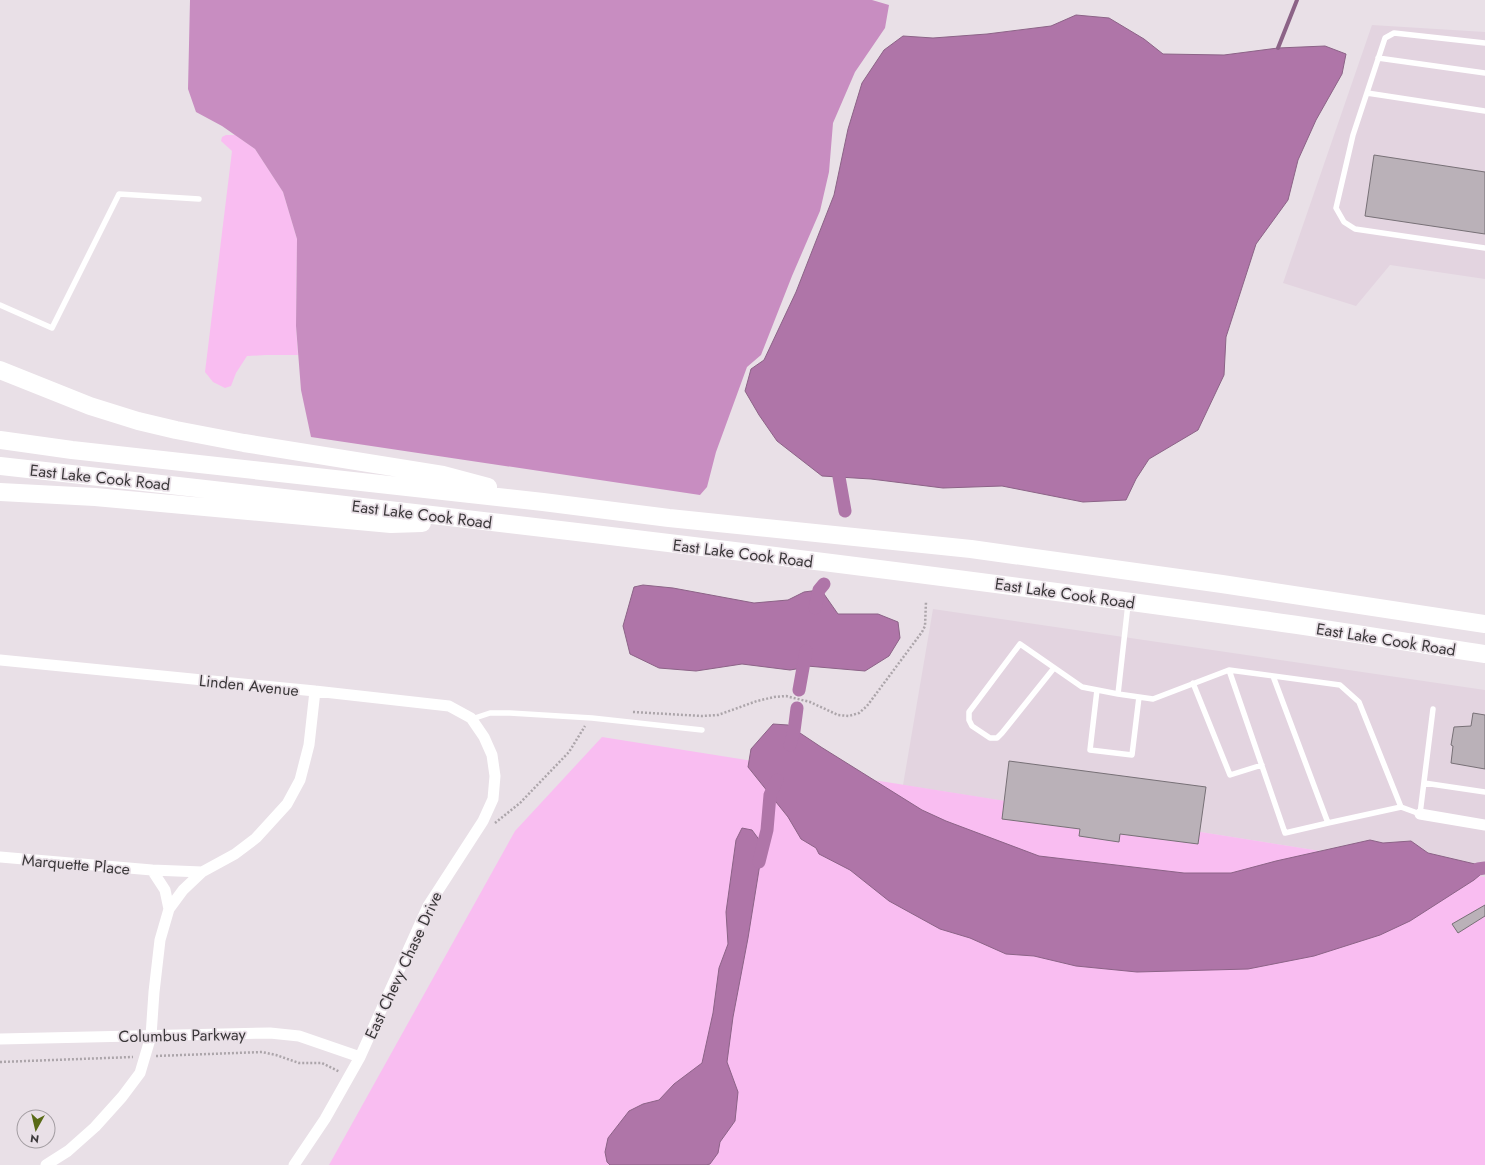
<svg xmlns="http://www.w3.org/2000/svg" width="1485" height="1165" viewBox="0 0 1485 1165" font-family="Jost,sans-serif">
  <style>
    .built { fill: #e3d4e0 }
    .green { fill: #f9bdf1 }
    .forest { fill: #c88dc1 }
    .water { fill: #af75a8; stroke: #8c6387 }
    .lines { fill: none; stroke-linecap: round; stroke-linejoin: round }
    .stream { stroke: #8c6387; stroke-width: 4 }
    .canal { stroke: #af75a8; stroke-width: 13 }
    .building { fill: #bab1b8; stroke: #777076 }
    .path { stroke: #aca5aa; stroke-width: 2.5; stroke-dasharray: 2 2; stroke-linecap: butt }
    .lane { stroke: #fff; stroke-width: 5.5 }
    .street { stroke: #fff; stroke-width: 11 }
    .primary { stroke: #fff; stroke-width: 18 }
    .labels { text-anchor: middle; stroke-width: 3.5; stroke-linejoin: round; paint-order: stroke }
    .street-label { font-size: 16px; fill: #3b383a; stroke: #e9e0e7 }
  </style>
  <rect width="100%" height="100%" fill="#e9e0e7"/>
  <path class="built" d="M1372,25L1485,32V279L1390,265L1356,306L1283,283Z
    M933,609L1485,690V877L903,785Z"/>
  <path class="green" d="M226,135H235L255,149L283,192L297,239L296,326L298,355H266L247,356L236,373L231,386L225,388L213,382L205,372L232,151L221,141L222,137Z
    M602,737L1485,877V1165H329L515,831Z"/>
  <path class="forest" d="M190,0H872L889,5L885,28L855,72L833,123L829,172L820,211L792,276L761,355L747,367L716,452L707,487L700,495L311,437L301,390L296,326L297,239L283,192L255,149L222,126L196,112L188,89Z"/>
  <path class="water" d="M1076,15L1109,18L1144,39L1163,54L1224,55L1278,48L1325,46L1346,54L1342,74L1316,120L1298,160L1288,200L1256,244L1226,337L1224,375L1198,430L1149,459L1136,479L1126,500L1083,502L1002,486L943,488L871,479L822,476L777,441L759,415L745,391L751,369L764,360L796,292L834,195L848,129L862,83L884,50L903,36L933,38L987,34L1051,26Z
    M643,585L673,588L754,603L788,600L804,592L819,590L824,594L838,614H878L898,622L900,638L889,656L865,671L807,666L802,668L790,670L742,664L696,671L659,668L630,654L623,626L634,587Z
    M773,724L788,725L821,747L922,810L946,821L1039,856L1184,873H1231L1276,861L1370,840L1383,843L1411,841L1428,853L1475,864L1480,875L1474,880L1410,921L1380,935L1314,956L1248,969L1137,972L1076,966L1034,956L1006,954L970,938L940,929L889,901L850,870L819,854L816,848L801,839L788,817L748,767L751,749Z
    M742,828L752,830L763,845L748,938L733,1017L727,1062L738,1092L735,1121L720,1142L718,1153L710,1164L706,1165H610L607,1162L605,1152L608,1138L629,1111L643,1104L659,1100L674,1084L702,1063L713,1013L719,968L728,944L726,912L736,840Z"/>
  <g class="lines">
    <path class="stream" d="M1278,48L1297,0"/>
    <path class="canal" d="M839,477L845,511
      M815,608L819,590L824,584
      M799,690L806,651
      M790,745L794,731L797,708
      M759,862L767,830L770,795L777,780
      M1478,869L1485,868"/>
  </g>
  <path class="building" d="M1374,155L1485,172V234L1365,216Z
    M1473,713L1485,715V769L1451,763L1453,746L1451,745L1454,727L1471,726Z
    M1009,761L1206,787L1198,844L1120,834L1119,842L1079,836L1080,829L1002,819Z
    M1485,905V916L1458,933L1452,924Z"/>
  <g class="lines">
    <path class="path" d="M633,712L702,716L718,715L757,701L774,697L786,696L810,702L838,715L849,716L859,713L867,706L922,632L925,626L926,602
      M495,823L520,803L569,752L585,726
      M156,1056L262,1052L276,1055L299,1063H322L340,1072
      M0,1062L133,1057"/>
    <path class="lane" d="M1485,43L1394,33L1385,38L1353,135L1336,208L1344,222L1355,229L1485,248
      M1378,58L1485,73
      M1367,93L1485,111
      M0,305L52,328L119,194L199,199
      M1054,668L1002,733L997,738H990L972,726L969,720V712L1020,644L1082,687L1118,694L1128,604
      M1229,670L1285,833L1328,823
      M1193,683L1230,775L1262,765
      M1097,690L1090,750L1132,755L1139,697
      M1118,694L1153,699L1229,670L1340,685L1359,702L1401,807L1328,823L1273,676
      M472,719L490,713H510L592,718L702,730
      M1424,783L1485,792
      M1401,807L1420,814L1433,709"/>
    <path class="street" d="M0,660L315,691L449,706L471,718L484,737L492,755L495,776L493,799L483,821L428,906L360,1057L325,1119L294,1165
      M1420,814L1485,825
      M0,857L152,870L165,890L169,909
      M152,870L202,872
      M0,1039L270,1033L299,1036L360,1057
      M46,1165L68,1151L95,1127L122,1097L140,1073L151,1036L154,992L160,940L169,909L183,890L202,872L235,854L256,838L287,804L300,780L309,745L315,691"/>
    <path class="primary" d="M0,370L90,406L138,421L176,430L244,443L443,475L488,487
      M0,440L72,450L543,502L669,518L971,549L1222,584L1485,624
      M0,466C421,513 842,561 1262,620C1336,630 1411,643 1485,654
      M0,492L95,497L391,524L422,523"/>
  </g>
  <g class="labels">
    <g class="street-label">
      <text transform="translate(100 477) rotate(6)" y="6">East Lake Cook Road</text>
      <text transform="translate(422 514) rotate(7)" y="6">East Lake Cook Road</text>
      <text transform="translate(743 553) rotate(7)" y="6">East Lake Cook Road</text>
      <text transform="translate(1065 593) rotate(8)" y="6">East Lake Cook Road</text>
      <text transform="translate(1386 639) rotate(9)" y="6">East Lake Cook Road</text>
      <text transform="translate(249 685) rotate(6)" y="6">Linden Avenue</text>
      <text transform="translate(76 864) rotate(5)" y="6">Marquette Place</text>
      <text transform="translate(403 965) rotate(-65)" y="6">East Chevy Chase Drive</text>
      <text transform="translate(182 1035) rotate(-1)" y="6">Columbus Parkway</text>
    </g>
  </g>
  <g transform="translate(36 1129) rotate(188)"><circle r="19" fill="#e9e0e7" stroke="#a39da2"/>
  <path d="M0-3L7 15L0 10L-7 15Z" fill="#596a16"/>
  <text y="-6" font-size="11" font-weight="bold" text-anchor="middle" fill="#3b383a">N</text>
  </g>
</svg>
